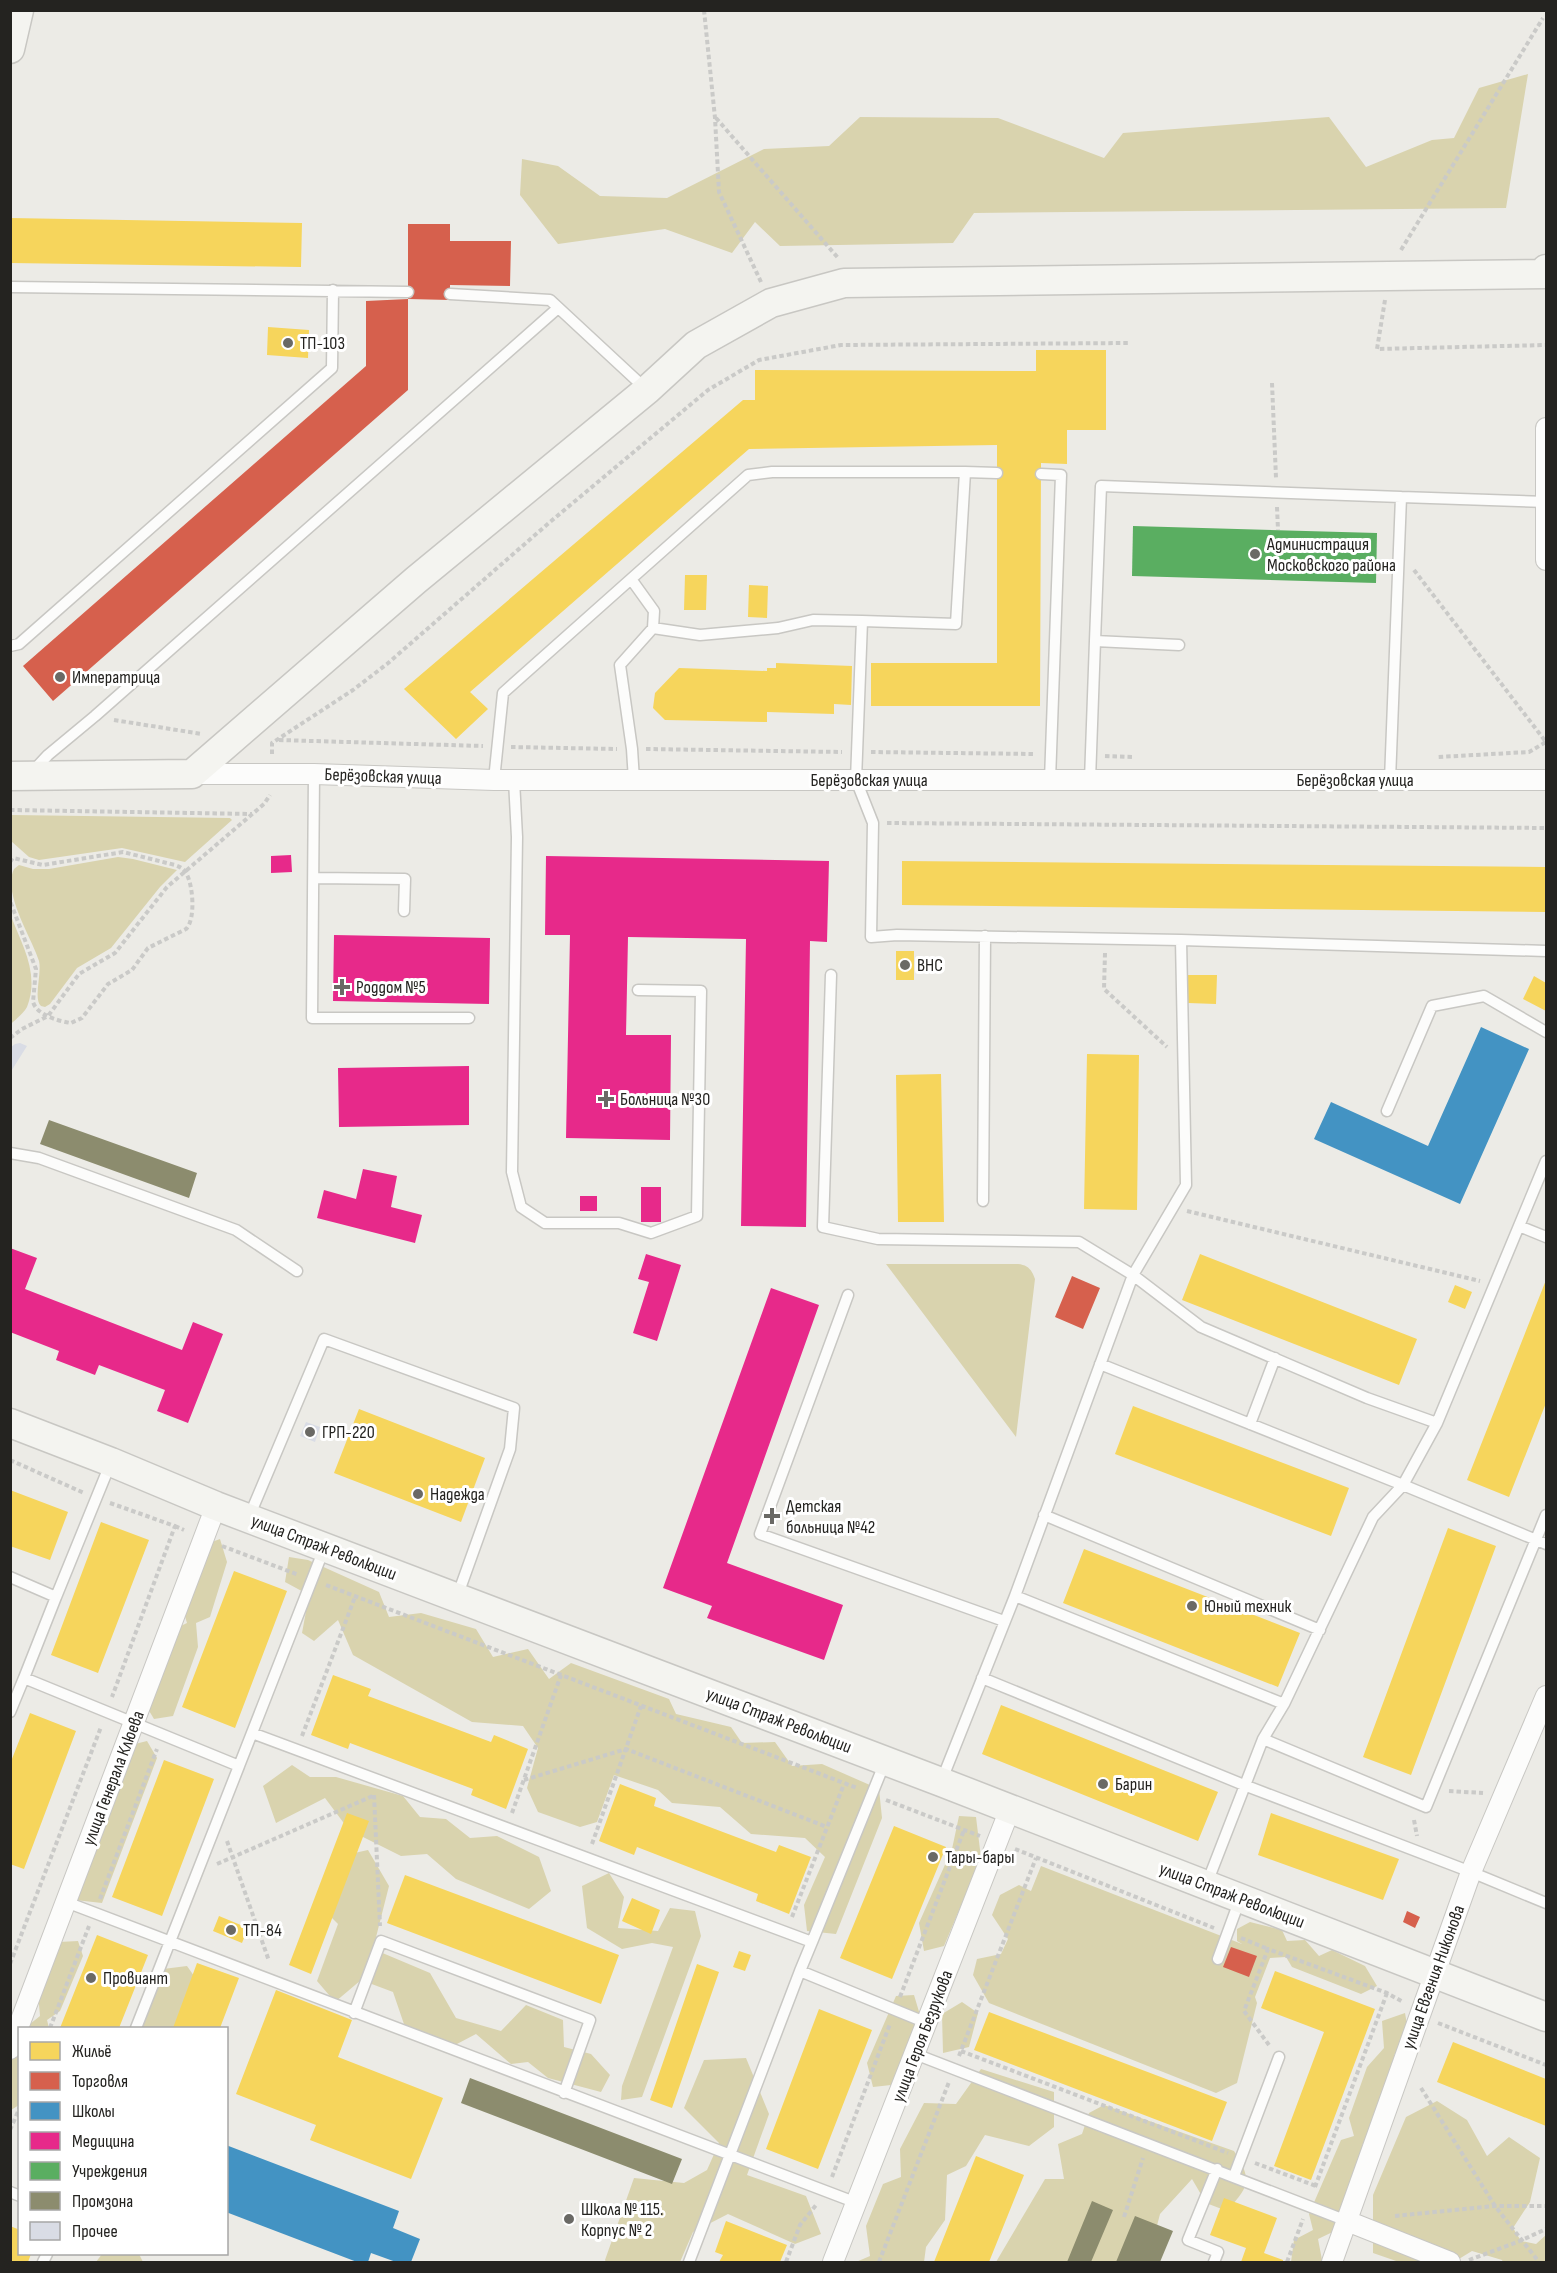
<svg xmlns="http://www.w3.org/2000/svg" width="1557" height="2273" viewBox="0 0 1557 2273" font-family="'Sofia Sans Condensed',sans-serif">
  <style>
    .green { fill: #d9d3ae }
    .homes { fill: #f6d55c }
    .shops { fill: #d6604d }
    .schools { fill: #4393c3 }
    .health { fill: #e7298a }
    .public { fill: #5aae61 }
    .industry { fill: #8c8c6e }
    .building { fill: #d9dce5 }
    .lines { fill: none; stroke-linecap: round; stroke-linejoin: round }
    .lane-casing { stroke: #c8c7c3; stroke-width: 13 }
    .street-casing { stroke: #c8c7c3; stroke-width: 22 }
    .secondary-casing { stroke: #c8c7c3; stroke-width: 31 }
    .path { stroke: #cacac8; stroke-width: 4; stroke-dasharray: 4.5 3; stroke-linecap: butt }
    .lane { stroke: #fcfcfb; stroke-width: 10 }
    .street { stroke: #fcfcfb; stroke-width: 20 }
    .secondary { stroke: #f4f4f0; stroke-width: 28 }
    .poi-dot { fill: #6a6965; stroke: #fff; stroke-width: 2 }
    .labels { text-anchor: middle; stroke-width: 6; stroke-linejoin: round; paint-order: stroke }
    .poi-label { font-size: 18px; fill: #242320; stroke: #fff; text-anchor: start }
    .street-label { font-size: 18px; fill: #242320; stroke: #fff }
  </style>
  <rect width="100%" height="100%" fill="#ecebe6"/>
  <path class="green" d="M1528,74L1506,208L974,213L953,243L780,246L755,222L732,253L665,229L558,244L520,195L522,159L558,166L600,196L667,198L764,149L829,146L860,117L998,118L1104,158L1123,133L1329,117L1366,167L1432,140L1454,138L1479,88Z
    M12,815L230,818L232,820L185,862L122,848L39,860L29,857L11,841Z
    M118,857L133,859L177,870L160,887L111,948L77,968L50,1004L45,1007L41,1006C33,999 42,974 39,961C32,938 2,893 14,869L19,865L33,869H49Z
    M11,916C22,945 40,974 27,1007C24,1013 16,1019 11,1024Z
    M886,1264H1018C1028,1265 1032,1270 1035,1279L1016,1437Z
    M220,1539L227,1562L210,1617L196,1623L198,1647L173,1716L154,1719L145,1704L170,1631L187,1623L180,1600L198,1547Z
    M289,1557L308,1560L379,1592L389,1617L421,1613L476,1629L493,1657L528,1649L549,1679L571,1663L669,1699L676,1714L731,1727L742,1743L775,1742L792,1766L822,1764L879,1789L882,1818L836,1934L807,1931L804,1905L825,1857L805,1838L751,1834L720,1807L672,1803L658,1790L614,1775L597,1822L580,1827L538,1812L527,1788L538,1748L523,1726L472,1722L353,1655L338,1620L314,1641L302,1633L309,1595L285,1582Z
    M147,1741L157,1758L102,1903L75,1900L127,1746Z
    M292,1765L310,1777H336L403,1796L420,1817L446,1819L470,1838L497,1836L539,1857L551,1891L529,1909L456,1879L427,1854L401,1856L349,1830L325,1798L276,1823L263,1786Z
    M959,1816L976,1817L981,1858L944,1946L924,1951L919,1923L952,1849Z
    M368,1850L389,1886L373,1949L430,1973L456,2018L501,2031L526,2005L563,2020L564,2047L591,2054L610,2075L601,2092L548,2078L528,2062L511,2064L476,2034L455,2045L405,2027L393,1992L361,1980L335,2002L317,1981L338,1924L317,1903L332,1858Z
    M1041,1866L1242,1944L1237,1941V1929L1250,1922L1282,1930L1287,1941L1305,1940L1319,1956L1332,1950L1365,1966L1377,1986L1361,1994L1292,1967L1286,1957L1270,1958L1255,1997L1257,2003L1237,2083L1216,2093L989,2003L973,1975L977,1959L1001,1954L1008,1939L992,1915L1000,1895L1019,1885L1031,1891Z
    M609,1873L624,1897L618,1928L658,1931L670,1908L695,1911L701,1936L642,2097L621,2100L622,2086L673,1947L652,1943L622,1949L587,1928L582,1886Z
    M78,1941L83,1956L60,2011L47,2020L49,2028H25L40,2016L38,1993L59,1942Z
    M187,1966L204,1990L199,2028H137L163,1969Z
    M914,1995L920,2015L891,2085L873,2087L867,2063L896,1996Z
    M962,2002L978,2013L969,2047L943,2053L942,2014Z
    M1405,2013L1410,2041L1394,2055L1399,2073L1378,2127L1362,2145L1366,2159L1343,2227L1318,2239L1322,2260L1320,2262H1291L1294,2240L1313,2230L1309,2214L1341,2140L1354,2136L1349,2118L1367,2067L1384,2048L1382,2021Z
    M19,2037V2105L11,2110L10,2060Z
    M746,2058L769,2114L747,2175L806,2196L821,2234L795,2244L728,2214L693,2232L680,2262H606L605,2260L634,2178L684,2183L707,2170L719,2143L684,2108L704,2060Z
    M981,2069L1054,2092V2127L1029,2146L985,2135L966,2166L947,2175L945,2220L926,2247L924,2262H856L870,2256L866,2226L883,2184L901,2177L900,2149L924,2103L956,2104Z
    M1437,2101L1467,2120L1487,2156L1509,2137L1540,2158L1530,2202L1513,2228L1521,2241L1536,2244L1546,2235V2262H1503L1502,2260L1472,2251L1454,2262H1399L1373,2253V2195L1406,2117Z
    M1104,2105L1234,2151C1253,2181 1249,2186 1227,2211L1206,2203L1192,2179L1160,2214L1149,2257L1145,2262H996L1045,2179H1064L1058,2144L1082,2134L1089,2113Z
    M102,2254H139L143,2262H96Z"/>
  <path class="homes" d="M10,218L302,223L301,267L10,263Z
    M268,327L309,330L308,358L267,355Z
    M1036,350H1106V430H1067V464L1041,463L1040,706H871V663H997V445L749,449L470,692L488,709L456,739L404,689L743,400H755V370L1036,371Z
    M685,575H707L706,610H684Z
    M749,585L768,586L767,618L748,617Z
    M776,663L852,666L851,705L834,704V714L767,712V722L665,720L653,708L655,693L679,668L767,671V668H776Z
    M902,861L1546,867V912L902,905Z
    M896,951H914V980H896Z
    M1188,975H1217L1216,1004L1188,1003Z
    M1534,976L1546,983V1011L1523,999Z
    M1087,1054L1139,1055L1137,1210L1084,1209Z
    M941,1074L944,1222H898L896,1075Z
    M1200,1254L1417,1339L1399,1385L1182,1300Z
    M1546,1280V1403L1509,1497L1467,1480Z
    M1455,1285L1472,1292L1465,1309L1448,1302Z
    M1133,1406L1349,1488L1331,1536L1115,1454Z
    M359,1409L485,1458L461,1522L334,1473Z
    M10,1490L68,1512L50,1560L10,1546Z
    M101,1522L149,1540L98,1673L51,1655Z
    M1448,1528L1496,1546L1411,1775L1363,1757Z
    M1084,1549L1300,1633L1278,1687L1063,1603Z
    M234,1571L287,1591L235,1728L182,1707Z
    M333,1675L371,1689L368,1696L491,1742L494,1735L528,1749L506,1809L471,1795L473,1789L350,1743L348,1749L311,1735Z
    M1001,1705L1218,1792L1198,1841L982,1754Z
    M30,1713L76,1731L24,1869L10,1864V1764Z
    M164,1760L214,1779L162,1916L112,1897Z
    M620,1784L656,1798L654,1806L776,1852L779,1845L811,1857L789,1914L756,1901L758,1894L637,1847L634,1855L599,1841Z
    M347,1813L369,1821L311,1974L289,1965Z
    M1271,1813L1399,1859L1383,1900L1258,1855Z
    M894,1826L946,1847L892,1979L840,1958Z
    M405,1875L619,1955L601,2004L387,1923Z
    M632,1898L660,1910L651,1934L622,1921Z
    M219,1916L248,1928L242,1943L213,1931Z
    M97,1935L148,1955L119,2028H60Z
    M739,1951L751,1955L745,1971L733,1967Z
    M197,1963L239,1978L220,2028H173Z
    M697,1964L719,1972L672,2108L650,2100Z
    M1275,1971L1375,2009L1311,2180L1274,2166L1324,2032L1261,2008Z
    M276,1990L352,2020L338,2057L443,2098L411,2179L310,2140L316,2125L236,2094Z
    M819,2009L872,2030L818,2169L766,2149Z
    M989,2012L1227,2102L1212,2141L974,2050Z
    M1453,2042L1546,2079V2126L1437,2082Z
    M976,2156L1024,2175L989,2262H934Z
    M1224,2198L1277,2218L1264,2253L1283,2260V2262H1241L1246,2248L1210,2235Z
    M726,2221L787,2245L780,2262H719L723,2255L715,2252Z
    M10,2226L20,2230V2254H31L28,2262H10Z"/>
  <path class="shops" d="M408,224H450V241H511L510,286L450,285V300L408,299Z
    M408,299V390L53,701L23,666L366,366V301Z
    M1072,1276L1100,1288L1083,1329L1055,1317Z
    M1407,1911L1420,1917L1415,1928L1403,1922Z
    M1231,1947L1257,1956L1249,1977L1223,1967Z"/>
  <path class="schools" d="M1481,1027L1529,1049L1460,1204L1314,1139L1331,1102L1428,1146Z
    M226,2145L399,2211L393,2228L420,2239L411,2262H396L371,2253L368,2262H357L226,2212Z"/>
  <path class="health" d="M291,855L292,872L271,873V856Z
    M546,856L829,861L827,942L810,941L806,1227L741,1226L746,939L628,937L626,1035H671L670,1140L566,1138L570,935H545Z
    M334,935L490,938L489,1004L333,1001Z
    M469,1066V1125L339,1127L338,1068Z
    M363,1169L397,1176L391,1207L422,1215L415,1243L317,1218L324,1190L356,1199Z
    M641,1187H661V1222H641Z
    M580,1196H597V1211H580Z
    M10,1248L37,1258L25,1289L182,1350L193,1322L223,1334L188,1423L157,1411L165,1390L99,1365L95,1375L56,1360L59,1351L10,1332Z
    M646,1254L681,1265L657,1341L633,1333L649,1282L638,1279Z
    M771,1288L819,1305L727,1563L843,1605L824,1660L707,1618L712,1606L663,1588Z"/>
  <path class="public" d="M1133,526L1377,533L1376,583L1132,576Z"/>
  <path class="industry" d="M49,1120L197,1173L189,1198L40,1144Z
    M470,2078L682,2159L672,2184L461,2103Z
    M1092,2201L1113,2210L1091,2262H1067Z
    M1135,2216L1173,2231L1160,2262H1116Z"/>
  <path class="building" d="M20,1043L27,1046L10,1073V1048L15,1044Z
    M306,1422L320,1427L315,1442L300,1436Z"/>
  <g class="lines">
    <defs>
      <path id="lane" d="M10,287L408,292
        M450,294L550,300L647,390
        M965,472L997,473
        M1041,474L1061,475L1050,780
        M653,628L700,635L778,628L813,620L862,621
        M1095,641L1101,486L1401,497
        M10,646L19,644L332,368L333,290
        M34,770L48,755L95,716L558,308
        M314,774L312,1018H469
        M494,780L503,693L631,579
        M514,780L517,837L512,1172L521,1207L545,1223H619L651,1233L697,1216L701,991L638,990
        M634,780L632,749L620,665L653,628L654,611L631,579L748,475L772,472H965L956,624L862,621L856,780L873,823L871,937L897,935L1181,940L1546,951
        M1090,780L1095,641L1179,645
        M1390,780L1401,497L1546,502
        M314,878L405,879L404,911
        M831,975L823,1227L878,1239L1079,1242L1133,1275L1186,1185L1181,940
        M1387,1111L1432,1006L1484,996L1546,1032
        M10,1153L39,1158L236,1230L297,1271
        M983,1201L985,936
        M1519,1226L1546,1237
        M848,1295L760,1534L1004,1621
        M1100,1364L1403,1485L1546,1544
        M1250,1424L1275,1358
        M1044,1515L1320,1630
        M249,1517L324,1339L514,1408L510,1449L457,1597
        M10,1577L56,1597L111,1462
        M24,1678L56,1597
        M982,1678L1244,1785L1471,1872L1546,1903
        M1284,1704L1015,1596L1133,1275L1201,1327L1367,1398L1437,1423
        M10,1712L24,1678L239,1766L136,2028
        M252,1733L812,1942L800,1971
        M1263,1739L1426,1807L1546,1515
        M239,1766L324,1549
        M941,1782L1015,1596
        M1207,1883L1263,1739L1284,1704L1373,1517L1403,1485L1437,1423L1546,1161
        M66,1902L857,2203
        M812,1942L885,1762
        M1218,1959L1240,1899
        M354,2013L381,1941L590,2020L564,2093
        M915,2054L1347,2221
        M1234,2176L1279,2057
        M10,2192L20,2196
        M43,2262L47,2254
        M689,2262L800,1971L927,2023
        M1214,2262L1218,2252L1188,2240L1217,2169"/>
      <path id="street" d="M1546,428V560
        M192,774H314L494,780H1546
        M10,2049L216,1506
        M1347,2221L1450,2262
        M833,2262L1010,1809
        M1332,2262L1471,1872L1546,1696"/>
      <path id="secondary" d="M10,49L19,10
        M10,776L192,774L416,580L647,390L696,345L771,303L844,283L1546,274V269
        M10,1423L111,1462L216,1506L941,1782L1546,2017"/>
    </defs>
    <use href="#lane" class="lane-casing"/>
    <use href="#street" class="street-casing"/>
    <use href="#secondary" class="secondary-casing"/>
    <path class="path" d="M704,10L715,118L719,192L761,282
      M716,118L839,259
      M1401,250L1543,18
      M1385,300L1377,349L1546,345
      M1272,383L1276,478
      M1277,507L1278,530
      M1414,570L1546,742L1529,752L1438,757
      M114,720L202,734
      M279,740L483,746
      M511,747L617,749
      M646,749L842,752
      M871,752L1034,754
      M272,754V743L353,690L387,664L550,522L708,390L759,360L841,345L1130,343
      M1105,756L1133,757
      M10,810L252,814
      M887,823L1546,828
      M10,862L13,858L43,865L123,852L175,865C180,867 183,868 186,873C193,884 196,919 186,929L148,948L132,970L108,984L82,1018L71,1023C58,1021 37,1015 33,1002L36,969L10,901
      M1105,953L1104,989L1167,1047
      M10,1038L22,1029L48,1016L79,974L115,953L167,887L264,804L270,795
      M1187,1211L1480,1281
      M10,1460L84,1493
      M110,1503L175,1526L112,1697
      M175,1526L184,1530
      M222,1546L299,1575
      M10,1547L11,1546
      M326,1585L857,1788
      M302,1736L355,1597
      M524,1780L626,1749L827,1827
      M1449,1791L1483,1793
      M374,1795L380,1926
      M886,1800L980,1836
      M512,1813L561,1675
      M1414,1820L1417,1836
      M227,1841L269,1961
      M592,1844L641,1706
      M1015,1849L1214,1928
      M217,1864L375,1795
      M100,1899L157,1749
      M792,1917L844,1784
      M1241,1938L1268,1949
      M10,1964L101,1727
      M900,1997L964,1830
      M1438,2023L1546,2065
      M50,2028L89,1926
      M1269,2045L1244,2011L1268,1949L1387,1993L1403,2002
      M961,2051L1228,2153
      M959,2056L1036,1858
      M1421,2088L1495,2206L1539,2262
      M10,2130L20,2107
      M1255,2163L1316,2186
      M832,2177L890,2024
      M1315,2187L1387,1993
      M1395,2216L1495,2206H1546
      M1124,2217L1143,2158
      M1469,2260L1520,2241L1546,2229
      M786,2262L800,2225L817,2204
      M879,2262L949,2082
      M1287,2262L1303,2219"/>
    <use href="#lane" class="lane"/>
    <use href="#street" class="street"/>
    <use href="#secondary" class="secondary"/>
  </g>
  <g class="poi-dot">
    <circle cx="288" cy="343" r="6"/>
    <circle cx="1255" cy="554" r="6"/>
    <circle cx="60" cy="677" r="6"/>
    <circle cx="905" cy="965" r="6"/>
    <path d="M339 978h6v6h6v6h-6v6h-6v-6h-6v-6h6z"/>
    <path d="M603 1090h6v6h6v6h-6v6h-6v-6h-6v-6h6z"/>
    <circle cx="310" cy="1432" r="6"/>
    <circle cx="418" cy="1494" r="6"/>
    <path d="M769 1507h6v6h6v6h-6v6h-6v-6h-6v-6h6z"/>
    <circle cx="1192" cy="1606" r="6"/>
    <circle cx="1103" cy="1784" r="6"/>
    <circle cx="933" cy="1857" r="6"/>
    <circle cx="231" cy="1930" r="6"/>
    <circle cx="91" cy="1978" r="6"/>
    <circle cx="569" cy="2219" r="6"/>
  </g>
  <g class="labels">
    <g class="poi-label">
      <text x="300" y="349">ТП-103</text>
      <text x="1267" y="550">Администрация<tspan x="1267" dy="21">Московского района</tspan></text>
      <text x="72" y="683">Императрица</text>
      <text x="917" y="971">ВНС</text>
      <text x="356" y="993">Роддом №5</text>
      <text x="620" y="1105">Больница №30</text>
      <text x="322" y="1438">ГРП-220</text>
      <text x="430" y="1500">Надежда</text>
      <text x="786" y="1512">Детская<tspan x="786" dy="21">больница №42</tspan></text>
      <text x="1204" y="1612">Юный техник</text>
      <text x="1115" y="1790">Барин</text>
      <text x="945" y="1863">Тары-бары</text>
      <text x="243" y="1936">ТП-84</text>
      <text x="103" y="1984">Провиант</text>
      <text x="581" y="2215">Школа № 115.<tspan x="581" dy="21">Корпус № 2</tspan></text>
    </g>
    <g class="street-label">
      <text transform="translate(383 776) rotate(2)" y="6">Берёзовская улица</text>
      <text x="869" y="786">Берёзовская улица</text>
      <text x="1355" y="786">Берёзовская улица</text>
      <text transform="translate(324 1547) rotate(21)" y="6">улица Страж Революции</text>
      <text transform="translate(779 1720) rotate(21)" y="6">улица Страж Революции</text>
      <text transform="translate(113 1778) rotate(-69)" y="6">улица Генерала Клюева</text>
      <text transform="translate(1232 1895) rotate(21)" y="6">улица Страж Революции</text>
      <text transform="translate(1433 1977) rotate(-70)" y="6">улица Евгения Никонова</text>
      <text transform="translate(922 2036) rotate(-69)" y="6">улица Героя Безрукова</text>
    </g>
  </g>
  <rect width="1557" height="2273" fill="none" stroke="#242320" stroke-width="24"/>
  <rect x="18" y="2027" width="210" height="228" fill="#ffffff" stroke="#a7a7a6" stroke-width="1.5"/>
  <rect x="30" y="2042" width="30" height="18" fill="#f6d55c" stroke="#a7a7a6" stroke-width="1.5"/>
  <text x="72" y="2057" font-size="18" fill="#242320">Жильё</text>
  <rect x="30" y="2072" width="30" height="18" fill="#d6604d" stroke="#a7a7a6" stroke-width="1.5"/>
  <text x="72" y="2087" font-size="18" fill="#242320">Торговля</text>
  <rect x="30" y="2102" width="30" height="18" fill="#4393c3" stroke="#a7a7a6" stroke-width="1.5"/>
  <text x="72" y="2117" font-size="18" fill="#242320">Школы</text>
  <rect x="30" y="2132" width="30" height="18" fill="#e7298a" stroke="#a7a7a6" stroke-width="1.5"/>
  <text x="72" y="2147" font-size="18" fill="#242320">Медицина</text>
  <rect x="30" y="2162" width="30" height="18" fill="#5aae61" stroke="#a7a7a6" stroke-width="1.5"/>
  <text x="72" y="2177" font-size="18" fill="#242320">Учреждения</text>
  <rect x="30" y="2192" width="30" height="18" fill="#8c8c6e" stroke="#a7a7a6" stroke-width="1.5"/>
  <text x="72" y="2207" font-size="18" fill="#242320">Промзона</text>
  <rect x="30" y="2222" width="30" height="18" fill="#d9dce5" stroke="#a7a7a6" stroke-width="1.5"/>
  <text x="72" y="2237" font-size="18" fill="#242320">Прочее</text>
</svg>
